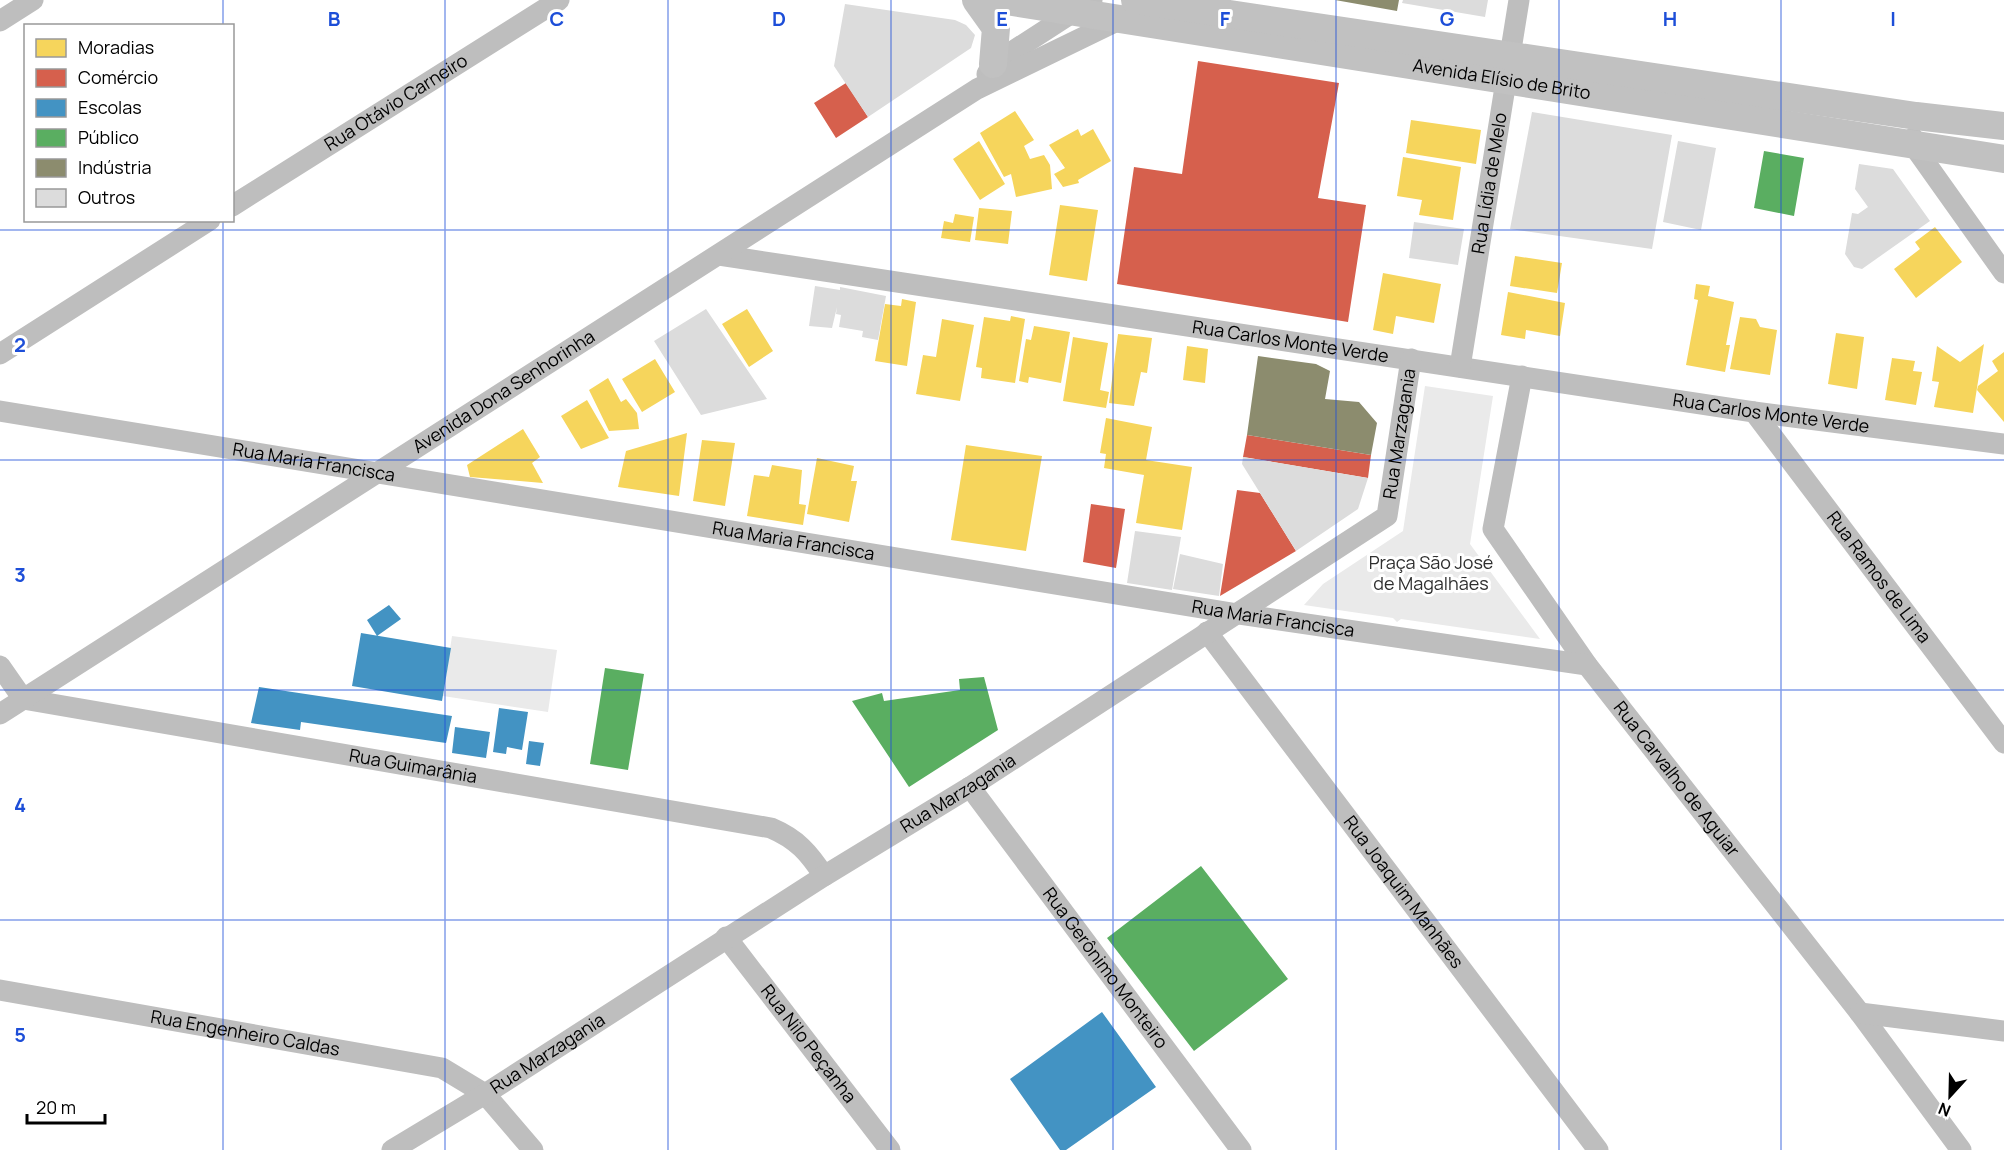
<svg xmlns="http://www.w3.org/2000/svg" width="2004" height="1150" viewBox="0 0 2004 1150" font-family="Manrope,sans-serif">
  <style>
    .green { fill: #eaeaea }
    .homes { fill: #f6d55c }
    .shops { fill: #d6604d }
    .schools { fill: #4393c3 }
    .public { fill: #5aae61 }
    .industry { fill: #8c8c6e }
    .building { fill: #dcdcdc }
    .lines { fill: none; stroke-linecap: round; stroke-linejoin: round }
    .street { stroke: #bebebe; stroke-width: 21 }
    .secondary { stroke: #c1c1c1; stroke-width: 28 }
    .grid { fill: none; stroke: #1d4ed8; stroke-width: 1.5; stroke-opacity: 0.55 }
    .labels { text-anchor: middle; stroke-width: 6; stroke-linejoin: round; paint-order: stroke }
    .street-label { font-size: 18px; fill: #000; stroke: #fff }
    .park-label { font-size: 18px; fill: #2f2f2f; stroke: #fff }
    .grid-label { font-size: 20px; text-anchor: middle; font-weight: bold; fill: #1d4ed8; stroke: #fff; stroke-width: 6; stroke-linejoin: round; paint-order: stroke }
  </style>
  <rect width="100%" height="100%" fill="#fff"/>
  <path class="green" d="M1425,386L1493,396L1470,544L1540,639L1401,619L1397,622L1393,618L1304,605L1323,584L1403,531Z
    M452,636L557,650L548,712L443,696Z"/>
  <path class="homes" d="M1015,111L1034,140L1024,146L1030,159L1044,155L1050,165L1052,189L1016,197L1011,174L1004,177L980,133Z
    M1411,120L1481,130L1476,164L1406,153Z
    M1078,129L1081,136L1093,129L1111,161L1078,180L1079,183L1063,187L1054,174L1065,168L1049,145Z
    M979,141L1005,184L980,200L953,159Z
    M1403,157L1461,167L1453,220L1419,215L1422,200L1397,196Z
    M1060,205L1098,210L1087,281L1049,275Z
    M979,208L1012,211L1008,244L975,240Z
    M955,214L974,217L970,242L941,238L944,221L953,223Z
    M1935,227L1962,262L1916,298L1894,269L1920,249L1915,242Z
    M1515,256L1562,263L1557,293L1510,286Z
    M1383,273L1441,284L1434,323L1396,316L1393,334L1373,330Z
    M1696,284L1710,286L1708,296L1734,302L1726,345H1730L1725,372L1686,365L1698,300L1694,299Z
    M1508,292L1565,303L1560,336L1526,330L1525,339L1501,335Z
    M902,299L916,302L907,366L875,361L885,304L901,306Z
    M747,309L773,351L749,367L722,324Z
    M1011,316L1025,319L1015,383L981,378L982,368L976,367L984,317L1010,321Z
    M1740,317L1756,319L1760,327L1777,330L1770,375L1730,369Z
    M942,319L974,325L960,401L916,394L923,355L936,357Z
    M1034,326L1070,332L1061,383L1029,377L1028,383L1019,381L1026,339L1031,340Z
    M1836,333L1864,337L1857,389L1828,384Z
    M1118,334L1152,338L1147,373L1141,372L1134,406L1109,403Z
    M1073,337L1108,343L1100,390L1109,392L1106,408L1063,401Z
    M1984,344L1973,413L1934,407L1939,382L1932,381L1937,346L1960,362Z
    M1187,346L1208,349L1205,383L1183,380Z
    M2004,352V422L1977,390L1978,386L1998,371L1992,361Z
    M1892,358L1915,361L1913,371L1922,372L1916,405L1885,400Z
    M655,359L675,392L642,412L622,379Z
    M608,378L621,402L626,399L637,413L639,429L609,431L589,390Z
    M587,400L609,438L581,449L561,416Z
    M1106,418L1152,427L1146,460L1192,467L1182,530L1136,523L1144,475L1104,468L1106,454L1100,453Z
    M523,429L540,457L532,463L543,483L470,477L467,465Z
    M687,433L679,496L618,487L626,451Z
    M702,440L735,443L725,506L693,501Z
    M966,445L1042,456L1026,551L951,540Z
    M817,458L854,466L851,481H857L849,522L807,514Z
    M772,465L802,470L799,504L806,505L803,525L747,516L754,475L769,477Z"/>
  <path class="shops" d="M1198,61L1339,83L1318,198L1366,205L1348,322L1117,284L1134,167L1182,174Z
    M846,83L868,117L836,138L814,103Z
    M1247,435L1371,455L1368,478L1243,457Z
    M1237,490L1260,493L1296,551L1220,596Z
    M1091,504L1125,509L1116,568L1083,562Z"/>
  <path class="schools" d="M389,605L401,619L377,636L367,620Z
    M361,633L451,648L442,701L352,686Z
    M259,687L452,716L446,743L301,722L300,730L251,723Z
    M499,708L528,712L522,750L507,747L506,754L493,752Z
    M455,727L490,732L486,758L452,753Z
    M529,741L544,743L540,766L526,764Z
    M1102,1012L1156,1087L1066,1150H1060L1010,1079Z"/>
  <path class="public" d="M1764,151L1804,158L1794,216L1754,208Z
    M605,668L644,674L628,770L590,764Z
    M984,677L998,730L909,787L852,701L882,693L884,701L960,690L959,679Z
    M1201,866L1288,979L1194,1051L1107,938Z"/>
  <path class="industry" d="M1335,0H1399L1397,11Z
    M1258,356L1316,364L1330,371L1325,399L1359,402L1377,423L1371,455L1247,435Z"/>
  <path class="building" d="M1403,0H1488L1485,17L1402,3Z
    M845,4L955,20L966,25L975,35L971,48L868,117L834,66Z
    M1532,112L1672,135L1652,249L1510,229Z
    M1678,141L1716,148L1701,230L1663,222Z
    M1859,164L1893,169L1930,221L1862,269L1854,267L1845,254L1852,213L1858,214L1868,207L1855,189Z
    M1414,222L1464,229L1458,265L1409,258Z
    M815,286L840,290V287L886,296L878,340L862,337L863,331L839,327L841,315L836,314L837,307L832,328L809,326Z
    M706,309L767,399L701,415L654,341Z
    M1243,457L1368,478L1358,509L1296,551L1242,464Z
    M1135,531L1181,537L1172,590L1127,583Z
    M1180,554L1223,564L1219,596L1173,589Z"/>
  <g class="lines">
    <g class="street">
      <path d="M0,21L33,0"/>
      <path d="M987,74L993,64L1092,0"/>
      <path d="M1913,138V145L2004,273"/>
      <path id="s1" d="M232,206L559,0"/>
      <path id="s2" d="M719,255L1754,412L2004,444"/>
      <path d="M0,354L210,220"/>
      <path id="s3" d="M1460,367L1519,0"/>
      <path id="s4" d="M1522,376L1493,529L1587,665L1860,1013L1961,1150"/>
      <path id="s5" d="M0,411L1238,614L1587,665"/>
      <path id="s6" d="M1754,412L2004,743"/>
      <path id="s7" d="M1207,632L1598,1150"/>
      <path id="s8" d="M0,666L23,699L771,828C797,839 809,853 824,876"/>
      <path id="s9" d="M0,714L977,89L1121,19"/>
      <path id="s10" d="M970,787L1241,1150"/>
      <path id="s11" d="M726,937L890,1150"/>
      <path id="s12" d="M0,990L442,1068L485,1094L533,1150"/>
      <path d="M1860,1013L2004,1031"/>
      <path id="s13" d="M392,1150L485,1094L824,876L970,787L1387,516L1411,359"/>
    </g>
    <g class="secondary">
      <path d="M976,0L996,28L993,64"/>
      <path id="s14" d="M1000,0L2004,159"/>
      <path d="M1135,0L1916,116L2004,126"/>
    </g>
  </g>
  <path class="grid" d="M223,0V26M445,0V1150M668,0V1150M891,0V1150M1113,0V1150M1336,0V1150M1559,0V1150M1781,0V1150M223,220V1150M0,230H2004M0,460H2004M0,690H2004M0,920H2004"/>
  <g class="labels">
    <g class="street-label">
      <text dy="6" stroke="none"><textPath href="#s14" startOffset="508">Avenida Elísio de Brito</textPath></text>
      <text dy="6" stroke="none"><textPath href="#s1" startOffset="194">Rua Otávio Carneiro</textPath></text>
      <text dy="6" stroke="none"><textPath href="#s3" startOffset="186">Rua Lídia de Melo</textPath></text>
      <text dy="6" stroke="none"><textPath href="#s2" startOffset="578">Rua Carlos Monte Verde</textPath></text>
      <text dy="6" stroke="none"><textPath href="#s9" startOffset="598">Avenida Dona Senhorinha</textPath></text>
      <text dy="6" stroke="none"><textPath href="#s2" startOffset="1064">Rua Carlos Monte Verde</textPath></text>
      <text dy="6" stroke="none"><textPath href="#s13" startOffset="1263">Rua Marzagania</textPath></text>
      <text dy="6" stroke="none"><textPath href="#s5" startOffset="318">Rua Maria Francisca</textPath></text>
      <text dy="6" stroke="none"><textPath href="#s5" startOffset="804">Rua Maria Francisca</textPath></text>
      <text dy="6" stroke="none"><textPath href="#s6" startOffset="207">Rua Ramos de Lima</textPath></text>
      <text dy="6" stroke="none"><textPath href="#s5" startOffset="1290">Rua Maria Francisca</textPath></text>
      <text dy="6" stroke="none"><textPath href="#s8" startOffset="436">Rua Guimarânia</textPath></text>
      <text dy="6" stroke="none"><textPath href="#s4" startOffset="466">Rua Carvalho de Aguiar</textPath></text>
      <text dy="6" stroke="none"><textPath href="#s13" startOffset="669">Rua Marzagania</textPath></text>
      <text dy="6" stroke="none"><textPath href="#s7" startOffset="326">Rua Joaquim Manhães</textPath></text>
      <text dy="6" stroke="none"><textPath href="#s10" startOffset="226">Rua Gerônimo Monteiro</textPath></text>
      <text dy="6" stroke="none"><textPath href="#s12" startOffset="249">Rua Engenheiro Caldas</textPath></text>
      <text dy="6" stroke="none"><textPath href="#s11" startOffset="135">Rua Nilo Peçanha</textPath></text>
      <text dy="6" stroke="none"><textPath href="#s13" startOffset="183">Rua Marzagania</textPath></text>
    </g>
    <g class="park-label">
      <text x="1431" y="569">Praça São José<tspan x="1431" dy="21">de Magalhães</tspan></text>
    </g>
  </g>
  <g class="grid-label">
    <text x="334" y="26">B</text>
    <text x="557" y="26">C</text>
    <text x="779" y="26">D</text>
    <text x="1002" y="26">E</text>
    <text x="1225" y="26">F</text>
    <text x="1447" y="26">G</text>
    <text x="1670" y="26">H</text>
    <text x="1893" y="26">I</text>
    <text x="20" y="352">2</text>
    <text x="20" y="582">3</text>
    <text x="20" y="812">4</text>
    <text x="20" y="1042">5</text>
  </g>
  <rect x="24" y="24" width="210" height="198" fill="#ffffff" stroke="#999999" stroke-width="1.5"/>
  <rect x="36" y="39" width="30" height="18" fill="#f6d55c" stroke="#999999" stroke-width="1.5"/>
  <text x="78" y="54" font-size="18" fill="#000000">Moradias</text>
  <rect x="36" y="69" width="30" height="18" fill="#d6604d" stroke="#999999" stroke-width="1.5"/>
  <text x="78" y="84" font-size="18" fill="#000000">Comércio</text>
  <rect x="36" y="99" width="30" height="18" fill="#4393c3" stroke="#999999" stroke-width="1.5"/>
  <text x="78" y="114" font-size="18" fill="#000000">Escolas</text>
  <rect x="36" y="129" width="30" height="18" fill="#5aae61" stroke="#999999" stroke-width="1.5"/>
  <text x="78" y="144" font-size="18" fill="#000000">Público</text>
  <rect x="36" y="159" width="30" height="18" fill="#8c8c6e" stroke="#999999" stroke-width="1.5"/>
  <text x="78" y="174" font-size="18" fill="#000000">Indústria</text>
  <rect x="36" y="189" width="30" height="18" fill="#dcdcdc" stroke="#999999" stroke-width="1.5"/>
  <text x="78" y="204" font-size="18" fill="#000000">Outros</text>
  <g transform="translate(1950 1096) rotate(202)" stroke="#ffffff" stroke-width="4.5" paint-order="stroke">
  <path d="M0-4.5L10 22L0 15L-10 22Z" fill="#000000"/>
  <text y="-9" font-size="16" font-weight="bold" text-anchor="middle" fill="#000000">N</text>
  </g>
  <path d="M27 1114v9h78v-9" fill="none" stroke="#000000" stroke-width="3"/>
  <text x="36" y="1114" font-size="18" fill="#000000" stroke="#ffffff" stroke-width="4.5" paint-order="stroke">20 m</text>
</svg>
